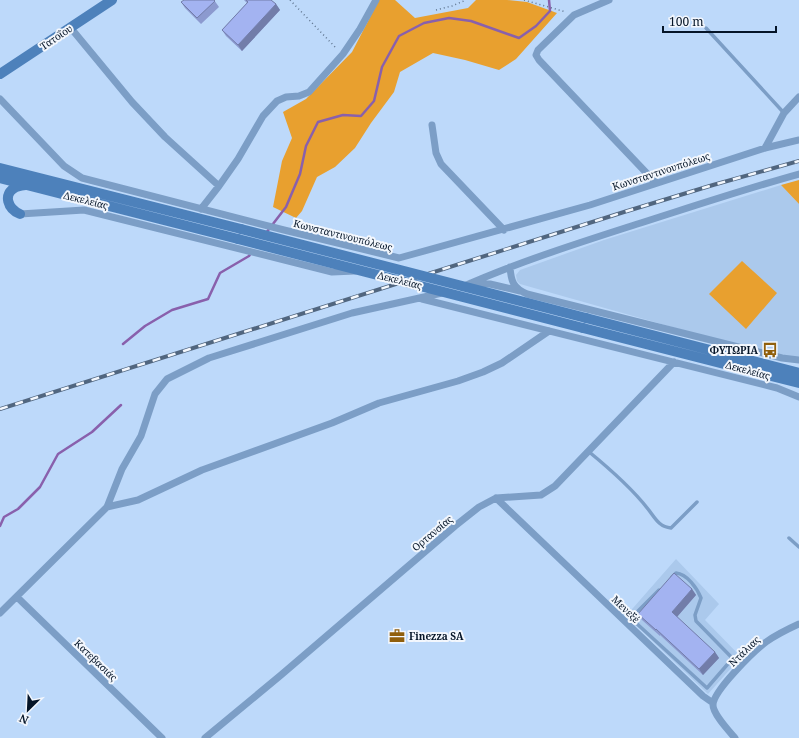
<svg xmlns="http://www.w3.org/2000/svg" width="799" height="738" viewBox="0 0 799 738" font-family="'Noto Serif',serif">
  <style>
    .built { fill: #abc9ec }
    .green { fill: #e8a02f }
    .lines { fill: none; stroke-linecap: round; stroke-linejoin: round }
    .stream { stroke: #8960ac; stroke-width: 2.5 }
    .path { stroke: #607690; stroke-width: 1.5; stroke-dasharray: 1 3; stroke-linecap: butt }
    .lane { stroke: #7c9ec6; stroke-width: 3.5 }
    .street { stroke: #7c9ec6; stroke-width: 7 }
    .secondary { stroke: #4d81bb; stroke-width: 10 }
    .rail-casing { stroke: #51667f; stroke-width: 4 }
    .rail { stroke: #f3f7fd; stroke-width: 2.5; stroke-dasharray: 8; stroke-linecap: butt }
    .secondary-bridge { stroke: #4d81bb; stroke-width: 10 }
    .wall { fill: #8c9acf }
    .shaded-wall { fill: #727da9 }
    .building { fill: #a3b3f1; stroke: #727da9 }
    .labels { text-anchor: middle; stroke-width: 4; stroke-linejoin: round; paint-order: stroke }
    .street-label { font-size: 10px; fill: #051528; stroke: #f3f7fd }
    .poi-label { font-size: 10px; font-weight: bold; fill: #051528; stroke: #f3f7fd; text-anchor: end }
  </style>
  <rect width="100%" height="100%" fill="#bdd9fa"/>
  <path class="built" d="M781,185L799,204V357L785,359L520,284L517,281L516,275L520,270L604,240Z
    M676,559L719,604L705,620L741,657L708,694L626,616Z"/>
  <path class="green" d="M379,0H395L415,18L468,8L476,0H507L527,2L557,13L516,59L499,70L465,60L433,53L400,72L394,92L371,123L355,148L335,167L317,177L302,211L296,218L273,207L282,161L292,138L283,112L306,99L352,52Z
    M799,180V204L781,185Z
    M742,261L777,293L746,329L709,294Z"/>
  <g class="lines">
    <path class="stream" d="M266,233L286,207L300,174L306,146L318,122L343,115L361,116L374,101L382,67L399,36L424,23L449,18L471,21L519,38L536,26L550,11L549,0
      M123,344L145,326L172,310L208,299L220,273L249,256L251,253
      M0,526L4,517L18,509L40,487L58,454L92,432L121,405"/>
    <path class="path" d="M290,0L337,49
      M524,0L566,12
      M436,10L452,6L466,0"/>
    <path class="lane" d="M706,28L784,113
      M588,451C610,469 631,487 648,509C655,518 659,527 671,528L697,502
      M789,538L799,547
      M672,577L676,573C687,574 697,588 701,598L695,615L696,621L740,666
      M659,590L635,614V622L707,688L733,658"/>
    <path class="street" d="M609,0L574,15L538,50L536,55L539,60L656,183
      M70,27L132,102L165,137L219,186
      M0,99L64,166L82,178L284,230L399,258L590,205L765,148L799,140
      M432,125L436,153L441,164L504,230
      M765,148L784,113L799,97
      M201,209L219,186L238,159L263,116L277,101L286,97L299,96L309,92L343,54L360,29L376,0
      M20,214L84,210L332,272L355,271
      M510,267C511,281 513,288 527,294L782,358L799,360
      M471,283L490,284L520,291
      M462,287C516,263 572,245 628,227C685,209 741,190 799,174
      M422,299L777,388L799,397
      M496,498L703,696L713,703
      M107,507L138,500L202,470L332,423L379,403L458,381L483,372L502,363L549,331
      M17,597L162,738
      M0,613L107,507L122,469L141,436L155,394L167,379L209,358L352,313L442,293
      M205,738L281,675L455,526L479,507L496,498L541,495L555,486L674,362
      M735,738C729,731 713,714 713,705C713,691 754,651 766,642C776,635 788,629 799,624"/>
    <path class="secondary" d="M0,74L112,0
      M0,168L241,229
      M0,178L238,239
      M20,214C8,209 2,194 16,187C19,186 23,185 26,185
      M586,318L799,373
      M583,328L799,383"/>
    <defs>
      <path id="rail" d="M0,409L624,212L713,185L799,161"/>
    </defs>
    <use href="#rail" class="rail-casing"/>
    <use href="#rail" class="rail"/>
    <path class="secondary-bridge" d="M241,229L586,318
      M238,239L583,328"/>
  </g>
  <path class="wall" d="M214,0L219,7L201,24L185,8L181,2Z
    M244,0H271L276,4L280,10L242,51L226,36L222,30L247,3Z
    M692,589L696,595L677,617L715,652L719,658L703,675L660,635V636L642,620L638,614Z"/>
  <path class="shaded-wall" d="M276,4L280,10L242,51L238,45Z
    M692,589L696,595L676,618L672,612Z
    M715,652L719,658L703,675L699,669Z"/>
  <path class="building" d="M184,0H214L215,1L197,18L181,2Z
    M246,0H271L276,4L238,45L222,30L248,2Z
    M674,573L692,589L672,612L715,652L699,669L656,629V630L638,614Z"/>
  <defs>
    <symbol id="bus-bare" viewBox="-9 -9 18 18"><path d="M-5-6H5V4H4V6H2V4H-2V6H-4V4H-5ZM-3.5-4V0h7V-4ZM-3.5 1.2v1.5H-2V1.2ZM2 1.2v1.5H3.5V1.2Z" fill="#905f0c" stroke="#f3f7fd" stroke-width="2.5" paint-order="stroke"/></symbol>
    <symbol id="office-bare" viewBox="-9 -9 18 18"><path d="M-6-3h4V-5.5h4V-3h4V5H-6ZM-1-4.5V-3h2v-1.5ZM-6 0V1H6V0Z" fill="#905f0c" stroke="#f3f7fd" stroke-width="2.5" paint-order="stroke"/></symbol>
  </defs>
  <g fill-rule="evenodd">
    <use href="#bus-bare" x="759" y="339" width="22" height="22"/>
    <use href="#office-bare" x="386" y="625" width="22" height="22"/>
  </g>
  <g class="labels">
    <g class="street-label">
      <text transform="translate(56 37) rotate(-34)" y="4">Τατοΐου</text>
      <text transform="translate(661 171) rotate(-18)" y="4">Κωνσταντινουπόλεως</text>
      <text transform="translate(86 200) rotate(14)" y="4">Δεκελείας</text>
      <text transform="translate(343 235) rotate(14)" y="4">Κωνσταντινουπόλεως</text>
      <text transform="translate(400 280) rotate(14)" y="4">Δεκελείας</text>
      <text transform="translate(748 370) rotate(15)" y="4">Δεκελείας</text>
      <text transform="translate(432 533) rotate(-40)" y="4">Ορτανσίας</text>
      <text transform="translate(626 609) rotate(44)" y="4">Μενεξέ</text>
      <text transform="translate(744 651) rotate(-44)" y="4">Ντάλιας</text>
      <text transform="translate(96 660) rotate(44)" y="4">Κατεβασιάς</text>
    </g>
    <g class="poi-label">
      <text x="758" y="354">ΦΥΤΩΡΙΑ</text>
      <text x="409" y="640" text-anchor="start">Finezza SA</text>
    </g>
  </g>
  <g transform="translate(28 710) rotate(204)" stroke="#f3f7fd" stroke-width="3" paint-order="stroke">
  <path d="M0-3L7 15L0 10L-7 15Z" fill="#051528"/>
  <text y="-6" font-size="11" font-weight="bold" text-anchor="middle" fill="#051528">N</text>
  </g>
  <path d="M663 26v6h113v-6" fill="none" stroke="#051528" stroke-width="2"/>
  <text x="669" y="26" font-size="12" fill="#051528" stroke="#f3f7fd" stroke-width="3" paint-order="stroke">100 m</text>
</svg>
